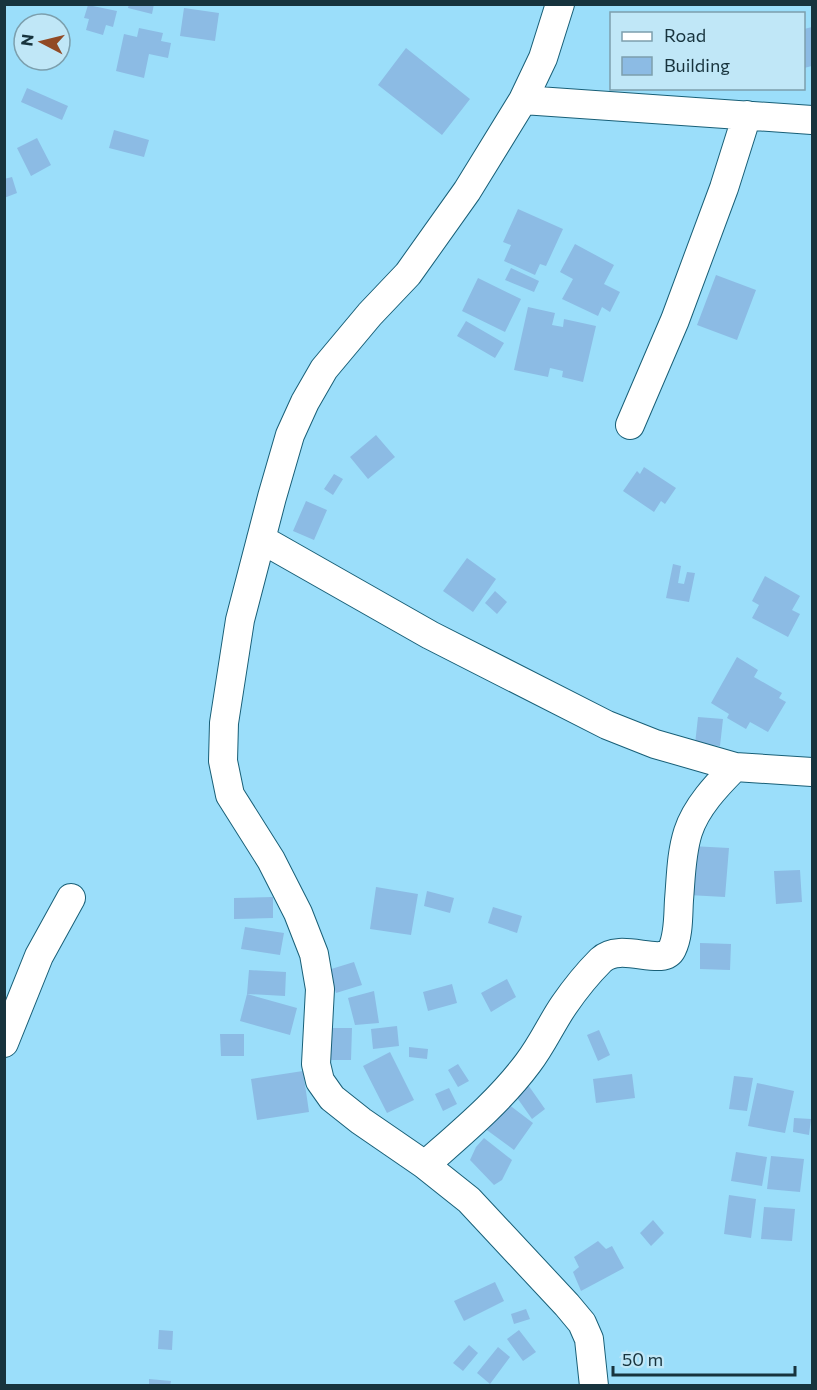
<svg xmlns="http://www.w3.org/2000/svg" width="817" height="1390" viewBox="0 0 817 1390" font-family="Commissioner,sans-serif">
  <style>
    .building { fill: #8cbbe4 }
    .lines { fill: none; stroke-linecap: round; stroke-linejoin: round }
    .minor-casing { stroke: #185f77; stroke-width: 30 }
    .minor { stroke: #fff; stroke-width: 28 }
  </style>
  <rect width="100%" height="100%" fill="#9bdefa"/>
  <path class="building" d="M129,4H154L152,14L128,8Z
    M88,5L117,11L113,27L106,25L103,35L86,30L89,19L84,18Z
    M184,8L219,13L215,41L180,36Z
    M812,27V66L804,68V29Z
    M139,28L163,33L161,41L171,43L168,58L149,54L144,78L116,71L124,34L137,37Z
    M406,48L470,99L442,135L378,85Z
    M27,88L68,106L62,120L21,102Z
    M114,130L149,140L144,157L109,148Z
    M37,138L51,165L31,176L17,148Z
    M12,177L17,193L4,198V179Z
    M518,209L563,229L546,266L540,264L535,275L504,261L511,245L503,242Z
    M575,244L614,265L604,284L620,292L610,312L602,307L598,316L562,299L573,279L560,272Z
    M511,268L539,281L534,292L505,280Z
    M716,275L756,290L737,340L697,325Z
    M478,278L521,299L505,332L462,311Z
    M528,307L555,313L552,325L563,327L564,319L596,326L583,382L562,377L563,371L550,368L548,377L514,370Z
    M466,321L504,343L495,358L457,336Z
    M376,435L395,457L368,479L350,457Z
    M644,467L676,488L665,504L661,501L654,512L623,491L637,471L640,474Z
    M334,474L343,479L333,495L324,489Z
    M306,501L327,510L314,540L293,531Z
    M467,558L496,579L473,612L443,591Z
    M673,564L681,566L678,583L684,584L687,572L695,573L689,602L666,598Z
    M765,576L800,596L792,610L800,614L788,637L752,618L759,605L752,601Z
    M495,591L507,602L497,614L485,603Z
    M737,657L758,670L754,677L782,693L779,698L786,702L768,732L750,722L746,729L727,718L729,714L711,703Z
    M698,717L723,719L720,746L695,744Z
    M691,846L729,848L725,897L688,895Z
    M800,870L802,902L776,904L774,871Z
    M376,887L418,894L411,935L370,929Z
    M427,891L454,898L450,913L424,906Z
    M273,897V918L234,919V898Z
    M493,907L522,916L517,933L488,923Z
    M245,927L284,933L280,955L241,949Z
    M700,943L731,944L730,970L700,969Z
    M354,962L362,985L336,993L328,970Z
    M249,970L286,972L285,996L247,994Z
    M507,979L516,997L491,1012L481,993Z
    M452,984L457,1003L428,1011L423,992Z
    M374,991L379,1023L355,1025L348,998Z
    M247,994L297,1008L290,1035L240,1021Z
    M397,1026L399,1046L373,1049L371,1029Z
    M327,1028H352L351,1060H327Z
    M599,1030L610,1055L598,1061L587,1035Z
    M220,1034H244V1056H221Z
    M409,1047L428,1049L427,1059L409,1057Z
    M390,1052L414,1100L387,1113L363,1066Z
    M458,1064L469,1081L458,1087L448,1070Z
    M303,1071L309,1112L257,1120L251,1079Z
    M632,1074L635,1098L596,1103L593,1079Z
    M734,1076L753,1078L747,1111L729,1109Z
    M526,1082L545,1109L532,1119L513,1092Z
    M757,1083L794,1091L785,1133L748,1126Z
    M449,1088L457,1104L443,1111L435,1094Z
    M500,1098L533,1123L514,1150L480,1125Z
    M794,1118L811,1119L809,1135L793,1132Z
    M484,1138L512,1160L502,1180L494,1185L470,1160L476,1147Z
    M736,1152L767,1157L762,1186L731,1181Z
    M771,1156L804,1159L800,1192L767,1189Z
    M729,1195L756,1199L751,1238L724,1234Z
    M764,1207L795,1209L792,1241L761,1239Z
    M653,1220L664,1233L651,1246L640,1233Z
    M598,1241L606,1249L612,1246L624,1268L581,1291L573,1272L579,1267L574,1257Z
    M495,1282L504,1301L464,1321L454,1301Z
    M526,1309L530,1319L514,1324L511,1314Z
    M159,1330L173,1331L172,1350L158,1349Z
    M519,1330L536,1352L523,1361L507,1339Z
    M469,1345L478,1353L463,1371L453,1363Z
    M498,1347L510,1357L490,1384L477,1373Z
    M149,1379L171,1381L170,1386H149Z"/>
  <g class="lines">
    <defs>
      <path id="minor" d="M560,4L543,58L523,100L467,191L408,274L370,314L324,369L305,402L290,435L272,497L240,620L224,723L223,761L230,795L271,860L298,913L314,954L320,989L316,1064L320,1081L332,1098L361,1121L425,1165L469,1200L567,1305L582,1323L589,1339L594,1386
        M523,100L812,120
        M630,425L675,320L724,188L747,115
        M261,539L430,635L607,725L655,744L735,767L812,772
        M4,1043L39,956L71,898
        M425,1165C461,1133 499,1102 528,1063C542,1045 551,1024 564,1005C575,989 587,974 601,960C621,941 663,968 672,949C679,935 678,915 679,900C681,877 681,854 688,832C696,807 717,785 735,767"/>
    </defs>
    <use href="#minor" class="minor-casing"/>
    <use href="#minor" class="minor"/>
  </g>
  <rect width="817" height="1390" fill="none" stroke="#17333d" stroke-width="12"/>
  <rect x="610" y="12" width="195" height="78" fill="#c0e7f7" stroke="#7c9fad" stroke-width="1.5"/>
  <rect x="622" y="32" width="30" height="9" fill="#ffffff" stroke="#7c9fad" stroke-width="1.5"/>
  <text x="664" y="42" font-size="18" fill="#17333d">Road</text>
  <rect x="622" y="57" width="30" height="18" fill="#8cbbe4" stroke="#7c9fad" stroke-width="1.5"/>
  <text x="664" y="72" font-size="18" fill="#17333d">Building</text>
  <g transform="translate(42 42) rotate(277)"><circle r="28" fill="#c0e7f7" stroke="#7c9fad" stroke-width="1.5"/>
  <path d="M0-4.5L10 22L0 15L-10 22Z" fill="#914a25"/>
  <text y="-9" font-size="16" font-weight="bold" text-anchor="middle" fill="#17333d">N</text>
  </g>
  <path d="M613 1366v9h182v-9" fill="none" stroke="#17333d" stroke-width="3"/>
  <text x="622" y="1366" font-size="18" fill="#17333d" stroke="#c0e7f7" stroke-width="4.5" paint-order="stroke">50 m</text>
</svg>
